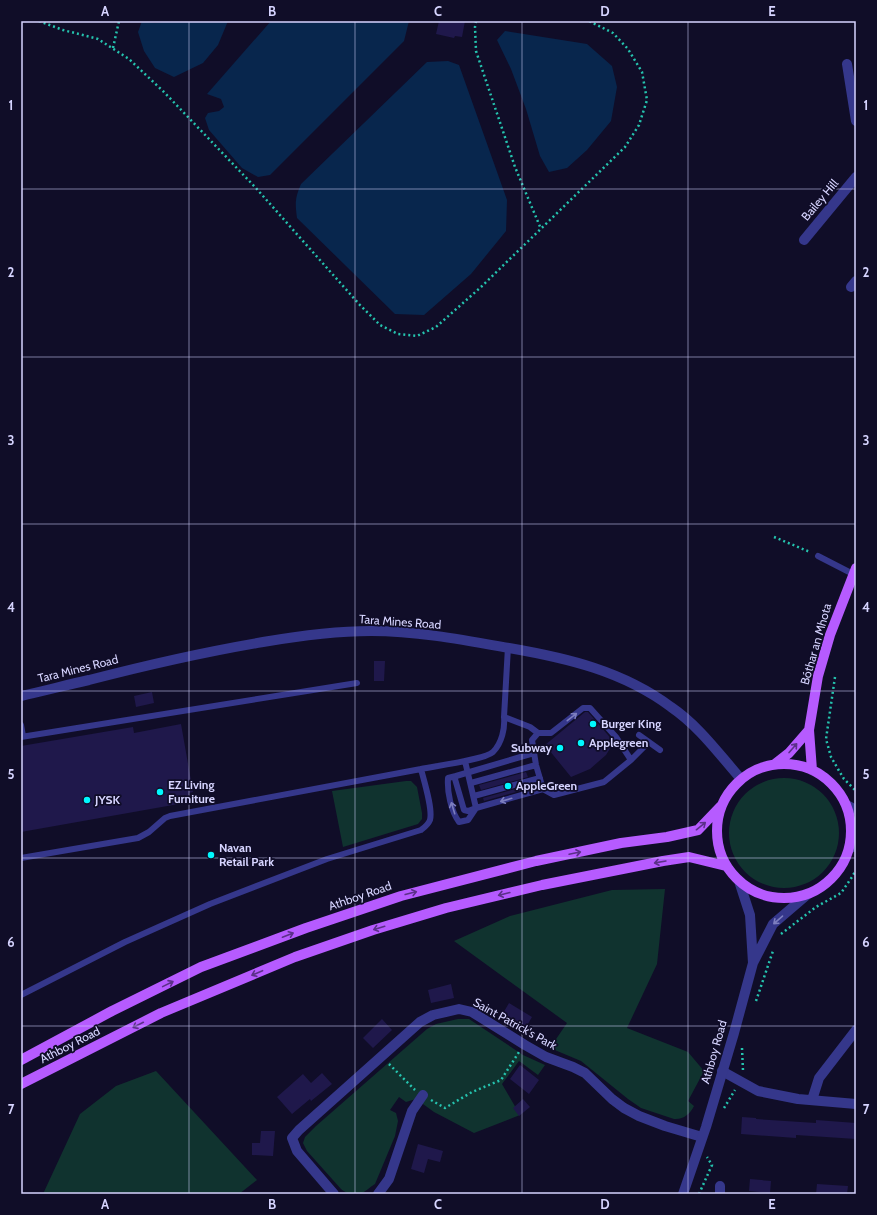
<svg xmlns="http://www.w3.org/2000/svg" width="877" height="1215" viewBox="0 0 877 1215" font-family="Cabin,sans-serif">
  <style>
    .green { fill: #10332f }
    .water { fill: #08264d }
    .building { fill: #1f184b }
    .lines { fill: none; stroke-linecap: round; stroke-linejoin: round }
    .path { stroke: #25c3ae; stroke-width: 2.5; stroke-dasharray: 2 3; stroke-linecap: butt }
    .service { stroke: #35378b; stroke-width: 6 }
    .minor { stroke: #35378b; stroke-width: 10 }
    .tertiary { stroke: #35378b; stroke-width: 10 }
    .primary { stroke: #b65bff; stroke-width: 10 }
    .oneway { stroke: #7d7ebf }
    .oneway2 { stroke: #5b3089 }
    .grid { fill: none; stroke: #d6d4ff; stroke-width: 1; stroke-opacity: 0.55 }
    .poi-dot { fill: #00f8ff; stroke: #100d28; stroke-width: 1.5 }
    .labels { text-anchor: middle; stroke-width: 3.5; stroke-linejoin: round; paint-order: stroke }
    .street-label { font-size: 12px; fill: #d6d4ff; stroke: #100d28 }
    .poi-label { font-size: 12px; font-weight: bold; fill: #d6d4ff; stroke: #100d28; text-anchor: start }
    .neatline { fill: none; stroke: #d6d4ff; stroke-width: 1.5 }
    .grid-label { font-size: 13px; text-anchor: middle; font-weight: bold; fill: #d6d4ff }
  </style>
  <rect width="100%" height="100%" fill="#100d28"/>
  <path class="green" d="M729 833a55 55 0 1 1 110 0a55 55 0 1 1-110 0Z
    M406,781H411L417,787L422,813V819L418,824L343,847L332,791Z
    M665,889L657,964L627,1028L688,1052L704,1071L688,1101L694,1106C690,1114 683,1120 674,1119L641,1108L628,1099L581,1061L550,1048L567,1023L454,941L510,916L612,890Z
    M458,1019H469L523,1055L545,1065L538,1075L519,1061L502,1084L520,1115L474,1133L434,1112L416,1099L406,1102L399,1097L390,1110L396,1113L398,1121L395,1136L375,1184C370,1187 365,1192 360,1194C354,1196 346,1193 341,1189L307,1151L303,1143L305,1137L316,1126L427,1029L436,1024Z
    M156,1071L257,1180L239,1194H43L80,1114L116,1086Z"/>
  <path class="water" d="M142,21L155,23L170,21H228L218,45L203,63L174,77L155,68L144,51L138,32Z
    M271,21H409L404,41L270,175L258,177L242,168L209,130L205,118L208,113L219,111L224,107L221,99L207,94Z
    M505,31L587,44L612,66L617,87L611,121L587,150L567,168L549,172L540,156L526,109L511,69L497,40Z
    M448,61L459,65L507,200L506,231L471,274L424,315L395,314L297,218C295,203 295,198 301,184L427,62Z"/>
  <path class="building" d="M439,21H465L462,37L455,36L454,38L436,34Z
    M374,661H385L384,681H374Z
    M152,692L154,703L136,707L134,696Z
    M585,712H588L614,742L606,755L590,769L571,777L545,745Z
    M181,724L193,792L189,793L190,802L21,832V746L133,727L134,733Z
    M526,772L528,777L481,790L479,785Z
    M530,785L531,788L484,801L483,798Z
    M451,984L454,998L431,1003L428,990Z
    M509,1003L532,1017L525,1029L502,1015Z
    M382,1019L392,1030L373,1048L363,1038Z
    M520,1065L539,1080L529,1094L510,1079Z
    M322,1073L332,1084L311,1101L310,1099L292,1114L277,1097L303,1074L311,1083Z
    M523,1099L530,1107L519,1116L513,1108Z
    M742,1117L756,1118V1119L816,1123V1120L856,1123V1139L796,1135V1138L741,1134Z
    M261,1131H275L273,1156L252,1155V1143H260Z
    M418,1144L443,1151L440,1162L428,1159L424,1173L411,1169Z
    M750,1179L771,1181L770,1193L749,1191Z
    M817,1184L848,1186L847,1194H816Z"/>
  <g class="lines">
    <path class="path" d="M39,21L63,30L98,39L129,59L164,92L255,187L359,304L380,325L398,334L417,336L436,327L481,287L625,147L639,125L647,100L642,72L628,49L613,33L589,21
      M476,21L475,27L476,51L515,167L541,229
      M113,48L119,21
      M774,537L810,552
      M835,677L826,739L831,757L838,769L844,779L856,791
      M781,934L816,907L841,893L852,877L856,870
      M756,1001L773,951
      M742,1048L743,1071
      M389,1064L415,1090
      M431,1100L445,1108L472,1092L501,1080L519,1052
      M724,1108L735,1090
      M699,1194L712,1165L707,1157"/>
    <path class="service" d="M818,556L853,574
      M504,717L530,727L538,733L532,740L536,765L543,789L554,795L604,782L631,760L649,742
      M21,725L23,736
      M538,733H551L583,708H590L616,737L631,760
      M639,735L660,750
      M21,737L357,683
      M465,761L476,808L543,789
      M456,776L448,778C447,792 451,811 459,822L468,820L476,808
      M471,783L536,765
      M474,796L540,778
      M476,808L468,811L464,810L455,779L456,776L534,753
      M21,858L138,838L149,832L165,818L170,816L421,769
      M21,995L125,942L210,904L327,859L421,830C425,827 428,825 430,820C433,809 424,781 421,769C435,766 484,760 493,752C502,743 505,728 504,717L508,647"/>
    <path class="minor" d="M847,64L856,121
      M804,240L856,177
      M851,287L856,281
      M21,696C44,691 66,685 89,680C147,665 204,652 263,642C298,636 335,631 371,631C417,631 464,640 509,648C567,658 623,671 671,707C699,726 719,754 741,779
      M722,1071L758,1091L798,1099L856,1104
      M812,1100L819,1078L856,1030
      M334,1194L297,1151L292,1138L299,1130L420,1022L433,1015L459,1009L472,1012L525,1045L546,1057L573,1067L585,1073L612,1099L624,1108L639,1116L665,1126L702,1137
      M378,1194L389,1179L412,1111L423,1095
      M720,1194V1186"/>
    <path class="tertiary" d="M847,805L856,810
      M850,848L856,846
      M739,881L750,915L753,963
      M683,1194L706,1127L734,1033L753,963L773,924L808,894"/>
    <path class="primary" d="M717 831a67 67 0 1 1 134 0a67 67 0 1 1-134 0Z
      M775,764L789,753L809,730
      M812,770L809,730L818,676L830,635L856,568
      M21,1060L112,1011L201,967L306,928L401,896L536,861L621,843L667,837L698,830L721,806
      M21,1084L161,1013L295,957L373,930L446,908L542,885L663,861L689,857L726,866"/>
  </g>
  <defs><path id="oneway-shaft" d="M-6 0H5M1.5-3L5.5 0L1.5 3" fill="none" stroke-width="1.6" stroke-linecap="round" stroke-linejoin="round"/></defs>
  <g class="oneway">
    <use href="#oneway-shaft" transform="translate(572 717) rotate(-38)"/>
    <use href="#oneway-shaft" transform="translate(506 800) rotate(164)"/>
    <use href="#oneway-shaft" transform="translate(453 808) rotate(-107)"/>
    <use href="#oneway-shaft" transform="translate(778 920) rotate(139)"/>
  </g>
  <g class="oneway2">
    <use href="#oneway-shaft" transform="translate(793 748) rotate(-49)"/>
    <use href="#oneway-shaft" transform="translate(701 826) rotate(-39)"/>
    <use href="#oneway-shaft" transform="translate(575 853) rotate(-12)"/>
    <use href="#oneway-shaft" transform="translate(660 862) rotate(170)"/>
    <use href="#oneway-shaft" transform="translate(411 893) rotate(-14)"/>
    <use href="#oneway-shaft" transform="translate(504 894) rotate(166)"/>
    <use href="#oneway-shaft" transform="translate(379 928) rotate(163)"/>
    <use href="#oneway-shaft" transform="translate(288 935) rotate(-21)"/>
    <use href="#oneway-shaft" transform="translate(257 973) rotate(157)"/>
    <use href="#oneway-shaft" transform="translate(168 984) rotate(-26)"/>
    <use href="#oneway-shaft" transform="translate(138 1025) rotate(153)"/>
  </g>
  <path class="grid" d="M189,21V1194M355,21V1194M522,21V1194M688,21V1194M21,189H856M21,357H856M21,524H856M21,691H856M21,858H856M21,1026H856"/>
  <g class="poi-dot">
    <circle cx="593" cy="724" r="4"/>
    <circle cx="581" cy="743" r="4"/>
    <circle cx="560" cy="748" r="4"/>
    <circle cx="508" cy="786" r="4"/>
    <circle cx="160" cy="792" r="4"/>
    <circle cx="87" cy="800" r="4"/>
    <circle cx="211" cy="855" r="4"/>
  </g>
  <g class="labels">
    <g class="street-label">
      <text transform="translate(820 200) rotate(-50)" y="4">Bailey Hill</text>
      <text transform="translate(400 622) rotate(4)" y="4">Tara Mines Road</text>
      <text transform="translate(816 644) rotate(-74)" y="4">Bóthar an Mhota</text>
      <text transform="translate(78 669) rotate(-14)" y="4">Tara Mines Road</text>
      <text transform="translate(360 896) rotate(-19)" y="4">Athboy Road</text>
      <text transform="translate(515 1024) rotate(29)" y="4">Saint Patrick's Park</text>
      <text transform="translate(70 1045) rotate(-27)" y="4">Athboy Road</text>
      <text transform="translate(714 1052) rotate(-74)" y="4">Athboy Road</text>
    </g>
    <g class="poi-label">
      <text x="601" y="728">Burger King</text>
      <text x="589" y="747">Applegreen</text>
      <text x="552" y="752" text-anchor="end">Subway</text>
      <text x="168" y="789">EZ Living<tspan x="168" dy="14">Furniture</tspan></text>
      <text x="516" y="790">AppleGreen</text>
      <text x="95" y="804">JYSK</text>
      <text x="219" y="852">Navan<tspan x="219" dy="14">Retail Park</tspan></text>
    </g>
  </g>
  <rect width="877" height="1215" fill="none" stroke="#100d28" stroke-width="44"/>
  <rect x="22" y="22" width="833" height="1171" class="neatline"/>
  <g class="grid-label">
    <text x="105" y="16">A</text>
    <text x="272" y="16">B</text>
    <text x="438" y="16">C</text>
    <text x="605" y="16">D</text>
    <text x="772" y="16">E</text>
    <text x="11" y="110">1</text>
    <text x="866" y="110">1</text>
    <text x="11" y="277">2</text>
    <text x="866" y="277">2</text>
    <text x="11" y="445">3</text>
    <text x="866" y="445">3</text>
    <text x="11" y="612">4</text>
    <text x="866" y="612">4</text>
    <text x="11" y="779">5</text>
    <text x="866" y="779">5</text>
    <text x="11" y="947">6</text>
    <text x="866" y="947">6</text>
    <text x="11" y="1114">7</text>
    <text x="866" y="1114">7</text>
    <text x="105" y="1209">A</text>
    <text x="272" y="1209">B</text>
    <text x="438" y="1209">C</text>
    <text x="605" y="1209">D</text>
    <text x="772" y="1209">E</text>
  </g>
</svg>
